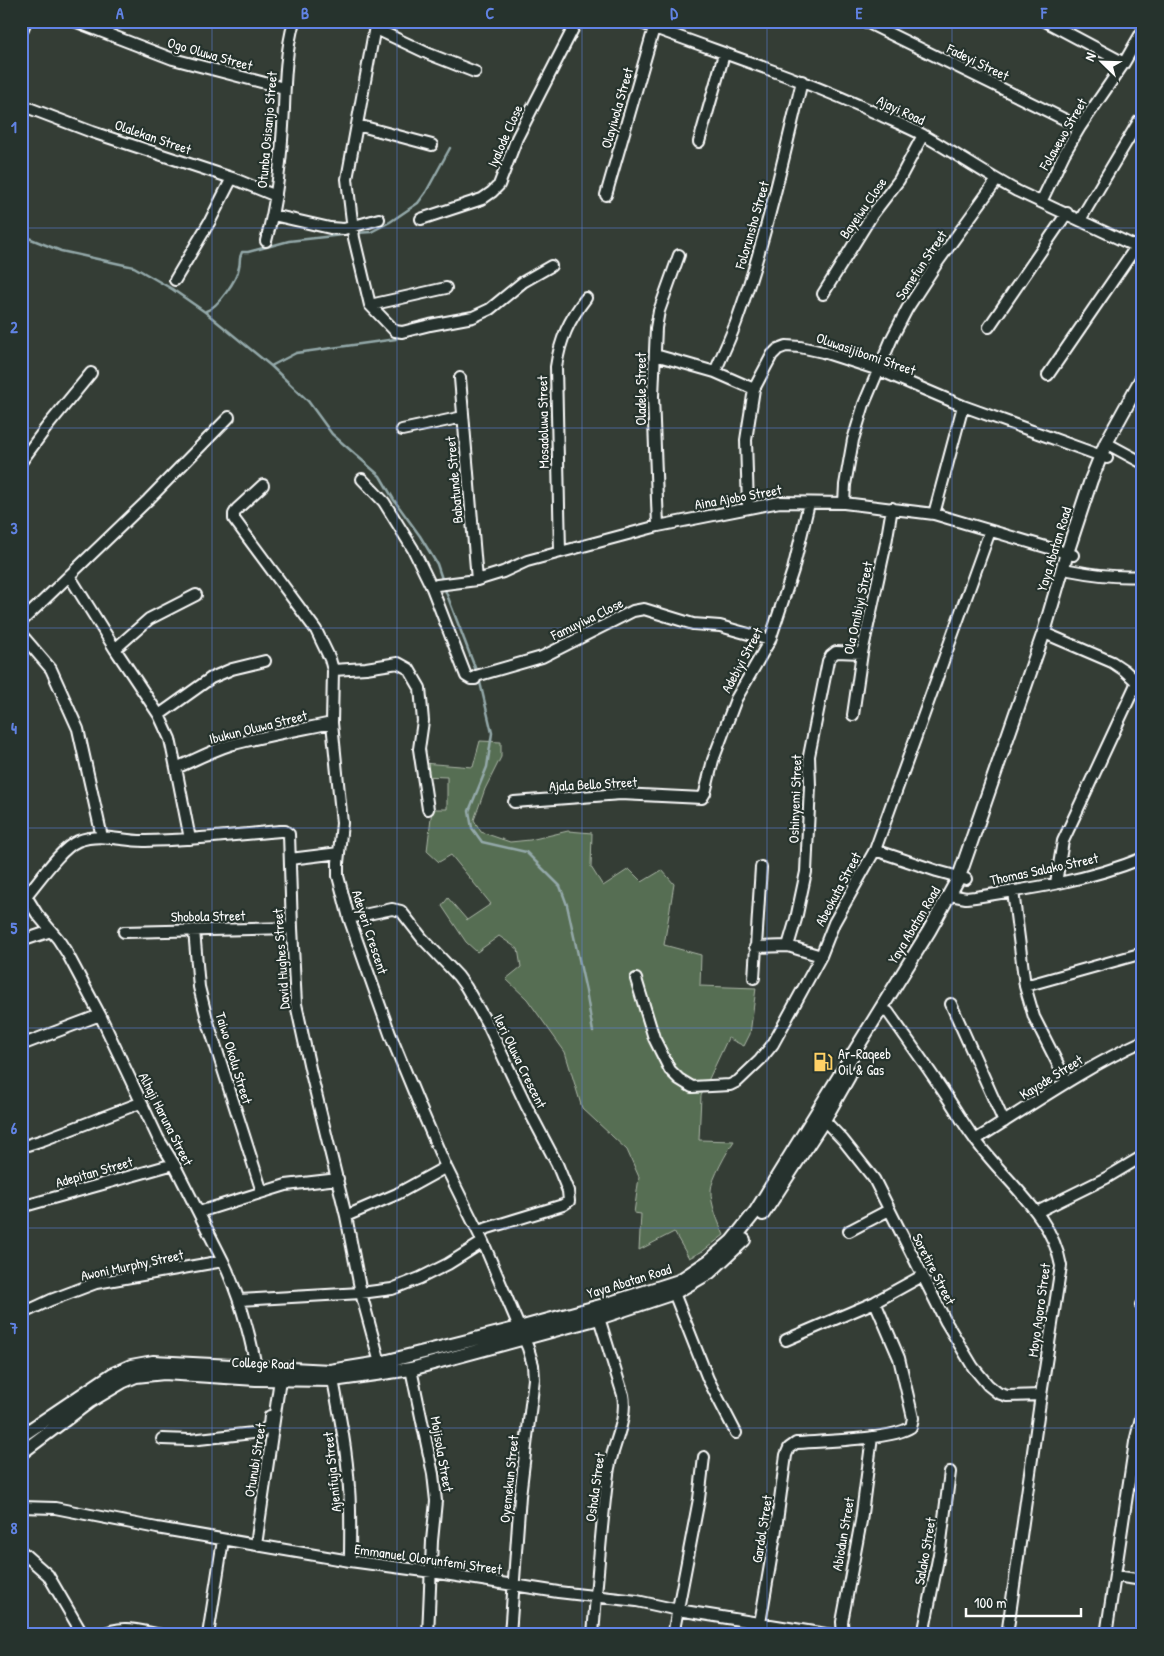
<svg xmlns="http://www.w3.org/2000/svg" width="1164" height="1656" viewBox="0 0 1164 1656" font-family="'Patrick Hand',sans-serif">
  <style>
    .green { fill: #576e52; stroke: #abb6a8 }
    .lines { fill: none; stroke-linecap: round; stroke-linejoin: round }
    .stream { stroke: #94a9aa; stroke-width: 2.5 }
    .minor-casing { stroke: #fff; stroke-width: 14 }
    .major-casing { stroke: #fff; stroke-width: 16 }
    .minor { stroke: #26332d; stroke-width: 10 }
    .major { stroke: #26332d; stroke-width: 12 }
    .grid { fill: none; stroke: #6183e4; stroke-width: 1; stroke-opacity: 0.55 }
    .labels { text-anchor: middle; stroke-width: 4.5; stroke-linejoin: round; paint-order: stroke }
    .street-label { font-size: 14px; fill: #fff; stroke: #26332d }
    .poi-label { font-size: 14px; fill: #fff; stroke: #26332d; text-anchor: start }
    .neatline { fill: none; stroke: #6183e4; stroke-width: 2 }
    .grid-label { font-size: 16px; text-anchor: middle; font-weight: bold; fill: #6183e4 }
  </style>
  <rect width="100%" height="100%" fill="#343d35"/>
  <filter id="ink" filterUnits="userSpaceOnUse"><feTurbulence type="fractalNoise" baseFrequency=".02" numOctaves="2"/><feDisplacementMap in="SourceGraphic" scale="10" xChannelSelector="R" yChannelSelector="G"/><feConvolveMatrix kernelMatrix="1 2 1 2 8 2 1 2 1" color-interpolation-filters="sRGB"/></filter>
  <g filter="url(#ink)">
    <path class="green" d="M480,741L501,742V757L485,789L474,820L481,832L510,842L530,840L568,831L592,833L591,867L603,886L629,869L642,882L662,870L674,884L664,945L701,955L700,986L756,988L750,1034L744,1046L728,1038L701,1096L699,1140L734,1141C728,1150 711,1180 711,1190C710,1203 719,1224 724,1235L703,1251L689,1258L674,1232L639,1250L641,1214L634,1213L639,1177L627,1150L582,1108L565,1052L527,999L506,979L521,967L518,949L499,936L477,952L466,942L442,906L448,898L467,920L491,904L451,855L439,862L427,851L432,809H447V777L422,776V763L473,767Z"/>
    <g class="lines">
      <path class="stream" d="M356,233L371,232L390,222L418,203L426,192L450,148
        M21,235L61,251L134,267L172,289L205,312L271,366L308,401L332,434L380,476L394,500L420,536L437,564L443,582
        M206,311C218,307 237,280 239,267C241,260 238,260 242,252H248L289,241L351,234
        M271,366L296,353L396,339
        M444,587L477,673
        M479,678L492,733L487,767L469,811L472,828L482,842L526,852L560,886L567,905L586,991L593,1032"/>
      <defs>
        <path id="minor" d="M74,21L173,59L284,88
          M376,21L347,179L354,238L370,305L395,331L402,332L430,325L473,317L490,309L523,282L551,266
          M636,21C717,52 799,77 878,114C893,121 908,127 923,135C955,153 985,174 1017,191L1143,250
          M864,21L1080,127
          M1045,21L1124,63
          M374,28L429,54L475,72
          M21,33L26,21
          M21,105L92,132L232,178L276,196
          M357,125L432,145
          M699,142L724,54
          M606,195L654,28L659,21
          M1041,202L1064,154L1080,127L1124,63L1143,30
          M273,215L330,228L344,229L379,219
          M421,219L482,199L492,192L499,185L517,138L577,21
          M1080,220L1139,121
          M266,241C278,198 282,152 284,108C285,78 286,51 294,21
          M175,280L210,221L232,178
          M823,294L872,215L899,180L923,135
          M370,305L446,288
          M989,327L1067,213
          M655,355L715,372L754,389
          M715,372C722,355 731,337 737,320C765,242 783,161 802,81
          M1048,375L1136,247
          M460,378L477,580
          M402,430L463,417
          M1106,443L1143,463
          M21,462L46,428L91,373
          M362,479L384,502L413,549L432,588L466,676L471,679H475L476,676L542,657L633,611L644,609L693,624L720,626L770,640
          M263,485L237,509L234,514V519L316,630L330,659L333,670L332,723L342,823L338,863V876L349,918L390,1034L421,1109L446,1167L483,1242L528,1348L533,1365L534,1379L520,1496L510,1635
          M844,503L845,485L853,440L864,404L892,338L907,309L937,263L997,180
          M748,508L746,440L754,389L772,355L778,349L786,346L800,347L823,352L879,370L963,406L1107,458
          M934,514L963,406
          M658,526L653,396L656,328L659,311L679,255
          M560,552L556,367C560,339 569,320 586,298
          M1069,570C1094,575 1117,578 1143,576
          M70,577L115,649L159,715L170,739L176,768
          M432,588L437,585L477,580L503,572L527,561L658,526L780,502L844,503L934,514L1073,555
          M21,622L148,500L229,417
          M21,634L51,669L78,729L102,837
          M1049,635L1112,662L1124,670L1137,682
          M115,649L149,619L196,595
          M333,670L366,668L398,663L409,669L420,688L423,721L419,749L428,809
          M159,715L211,678L232,669L265,661
          M853,715L862,653L886,543L892,508
          M514,802L621,794L702,798L705,793L713,760L736,699L770,640L793,570L809,503
          M190,839L176,768C195,760 211,751 230,745C263,736 298,730 332,723
          M875,850L937,871L966,879
          M290,859L339,853
          M1056,883L1063,841L1137,682L1143,685
          M21,884L26,896L37,914L58,939L67,953L100,1015L158,1138L174,1164L223,1261C239,1295 249,1330 256,1367V1373
          M1013,891L1025,986L1034,1017L1067,1082
          M950,895L966,898L975,897C1031,889 1090,880 1143,858
          M26,896C38,882 61,848 78,841C101,832 124,842 146,841C191,840 235,835 280,831H285L289,834L292,928L296,1004L311,1073L346,1216L361,1293L380,1363
          M349,918L392,909L401,911L422,938L458,976L466,987L489,1027L527,1107L557,1164L568,1191L569,1201L563,1205L478,1231
          M194,930L199,987L207,1019L262,1192
          M124,932L292,928
          M21,941L51,931
          M788,946L796,919L806,872L810,786L809,756L828,661L831,656L836,652L862,653
          M755,947L788,946L821,956
          M754,978L761,867
          M636,979L654,1038L670,1070L679,1079L692,1087L730,1085L738,1081L760,1060L773,1044L821,956L834,923L875,850L990,531
          M1025,986L1143,953
          M951,1004L1004,1122
          M888,1012C908,1040 928,1068 947,1097C956,1110 964,1125 974,1138C1003,1180 1052,1213 1061,1266L1041,1395L1007,1635
          M21,1045L100,1015
          M824,1120L843,1140L874,1179L946,1322L973,1367L988,1385L998,1393L1007,1396L1041,1395
          M975,1140C1030,1106 1084,1068 1143,1041
          M21,1147L43,1140L140,1103
          M21,1207L174,1164
          M199,1212L286,1185L338,1179
          M1037,1212L1106,1178L1143,1156
          M346,1216L397,1194L446,1167
          M849,1231L889,1210
          M674,1293L708,1379L736,1433
          M239,1300L361,1293L392,1289L420,1278L448,1264L483,1242
          M1141,1305L1143,1306
          M21,1314L51,1300L96,1283L223,1261
          M786,1340L875,1302L922,1276
          M411,1369L433,1474L436,1501L432,1541L428,1635
          M333,1380C340,1416 347,1452 349,1488C351,1512 350,1537 350,1561
          M162,1439L190,1440L262,1432L269,1425L270,1416
          M21,1507L55,1508L157,1528L350,1561L432,1572L558,1592L637,1601L678,1610L832,1635
          M256,1545L280,1379
          M21,1551L48,1575L83,1635
          M1115,1576L1143,1580
          M760,1623L775,1536L786,1455L789,1448L796,1443C822,1441 891,1440 911,1427L913,1418L899,1358L875,1302
          M102,1635C121,1624 140,1631 161,1635
          M208,1635L223,1540
          M593,1635C597,1581 601,1527 608,1474C611,1447 628,1422 623,1395L599,1318
          M673,1635L699,1499L704,1457
          M843,1635L842,1622L861,1521L872,1437
          M923,1635L940,1549L950,1472
          M1106,1635L1135,1442L1143,1410"/>
        <path id="major" d="M763,1214L824,1120L849,1076
          M21,1436L113,1374L131,1366L153,1362L330,1371L380,1363L519,1328L604,1305L679,1281L709,1261L732,1241L756,1211L929,931L959,877L1044,632L1067,553L1091,480L1106,443L1143,376
          M21,1453L90,1401L122,1382L136,1376L164,1373L256,1379L333,1380L411,1369L599,1318L674,1293L710,1272L744,1240"/>
      </defs>
      <use href="#minor" class="minor-casing"/>
      <use href="#major" class="major-casing"/>
      <use href="#minor" class="minor"/>
      <use href="#major" class="major"/>
    </g>
  </g>
  <path class="grid" d="M212,21V1635M397,21V1635M582,21V1635M767,21V1635M952,21V1635M21,228H1143M21,428H1143M21,628H1143M21,828H1143M21,1028H1143M21,1228H1143M21,1428H1143"/>
  <defs>
    <symbol id="fuel-bare" viewBox="-9 -9 18 18"><path d="M-5.5-6h7V0h2V4h1.3V-2.5L3-4.5l.8-.8L6-3V5H2.5V1h-1V6h-7ZM-4.2-4.7v3.2H.2V-4.7Z" fill="#ffd166" stroke="#26332d" stroke-width="2.5" paint-order="stroke"/></symbol>
  </defs>
  <g fill-rule="evenodd">
    <use href="#fuel-bare" x="809" y="1048" width="28" height="28"/>
  </g>
  <g class="labels">
    <g class="street-label">
      <text transform="translate(210 54) rotate(16)" y="5">Ogo Oluwa Street</text>
      <text transform="translate(978 62) rotate(26)" y="5">Fadeyi Street</text>
      <text transform="translate(617 108) rotate(-74)" y="5">Olayiwola Street</text>
      <text transform="translate(901 110) rotate(25)" y="5">Ajayi Road</text>
      <text transform="translate(267 130) rotate(-85)" y="5">Otunba Osisanjo Street</text>
      <text transform="translate(1063 134) rotate(-60)" y="5">Folawewo Street</text>
      <text transform="translate(505 136) rotate(-66)" y="5">Iyalode Close</text>
      <text transform="translate(153 137) rotate(19)" y="5">Olalekan Street</text>
      <text transform="translate(863 208) rotate(-55)" y="5">Bayeiwu Close</text>
      <text transform="translate(752 225) rotate(-74)" y="5">Folorunsho Street</text>
      <text transform="translate(921 265) rotate(-56)" y="5">Somefun Street</text>
      <text transform="translate(866 354) rotate(19)" y="5">Oluwasijibomi Street</text>
      <text transform="translate(641 389) rotate(-90)" y="5">Oladele Street</text>
      <text transform="translate(543 422) rotate(-91)" y="5">Mosadoluwa Street</text>
      <text transform="translate(454 480) rotate(-95)" y="5">Babatunde Street</text>
      <text transform="translate(738 497) rotate(-10)" y="5">Aina Ajobo Street</text>
      <text transform="translate(1054 549) rotate(-73)" y="5">Yaya Abatan Road</text>
      <text transform="translate(858 608) rotate(-78)" y="5">Ola Omibiyi Street</text>
      <text transform="translate(587 619) rotate(-26)" y="5">Famuyiwa Close</text>
      <text transform="translate(742 660) rotate(-62)" y="5">Adebiyi Street</text>
      <text transform="translate(258 727) rotate(-14)" y="5">Ibukun Oluwa Street</text>
      <text transform="translate(593 784) rotate(-3)" y="5">Ajala Bello Street</text>
      <text transform="translate(795 799) rotate(-88)" y="5">Oshinyemi Street</text>
      <text transform="translate(1044 869) rotate(-12)" y="5">Thomas Salako Street</text>
      <text transform="translate(838 889) rotate(-62)" y="5">Abeokuta Street</text>
      <text transform="translate(208 916) rotate(-1)" y="5">Shobola Street</text>
      <text transform="translate(914 925) rotate(-59)" y="5">Yaya Abatan Road</text>
      <text transform="translate(370 932) rotate(72)" y="5">Adeyeri Crescent</text>
      <text transform="translate(281 959) rotate(-94)" y="5">David Hughes Street</text>
      <text transform="translate(234 1058) rotate(73)" y="5">Taiwo Okolu Street</text>
      <text transform="translate(520 1061) rotate(64)" y="5">Ileri Oluwa Crescent</text>
      <text transform="translate(1051 1077) rotate(-32)" y="5">Kayode Street</text>
      <text transform="translate(166 1119) rotate(63)" y="5">Alhaji Haruna Street</text>
      <text transform="translate(94 1172) rotate(-16)" y="5">Adepitan Street</text>
      <text transform="translate(132 1265) rotate(-12)" y="5">Awoni Murphy Street</text>
      <text transform="translate(934 1269) rotate(63)" y="5">Soretire Street</text>
      <text transform="translate(629 1281) rotate(-17)" y="5">Yaya Abatan Road</text>
      <text transform="translate(1039 1310) rotate(-82)" y="5">Moyo Agoro Street</text>
      <text transform="translate(263 1363) rotate(2)" y="5">College Road</text>
      <text transform="translate(442 1454) rotate(80)" y="5">Mojisola Street</text>
      <text transform="translate(255 1460) rotate(-81)" y="5">Otunubi Street</text>
      <text transform="translate(332 1472) rotate(-96)" y="5">Ajenifuja Street</text>
      <text transform="translate(509 1479) rotate(-84)" y="5">Oyemekun Street</text>
      <text transform="translate(595 1487) rotate(-82)" y="5">Oshola Street</text>
      <text transform="translate(762 1529) rotate(-81)" y="5">Gardol Street</text>
      <text transform="translate(843 1534) rotate(-80)" y="5">Abiodun Street</text>
      <text transform="translate(925 1551) rotate(-80)" y="5">Salako Street</text>
      <text transform="translate(428 1559) rotate(8)" y="5">Emmanuel Olorunfemi Street</text>
    </g>
    <g class="poi-label">
      <text x="838" y="1059">Ar-Raqeeb<tspan x="838" dy="16">Oil &amp; Gas</tspan></text>
    </g>
  </g>
  <rect width="1164" height="1656" fill="none" stroke="#26332d" stroke-width="55"/>
  <g transform="translate(1102 62) rotate(293)" stroke="#26332d" stroke-width="4" paint-order="stroke">
  <path d="M0-4L9 19L0 12L-9 19Z" fill="#ffffff"/>
  <text y="-8" font-size="14" font-weight="bold" text-anchor="middle" fill="#ffffff">N</text>
  </g>
  <path d="M966 1608v8h115v-8" fill="none" stroke="#ffffff" stroke-width="2.5"/>
  <text x="974" y="1608" font-size="15" fill="#ffffff" stroke="#26332d" stroke-width="4" paint-order="stroke">100 m</text>
  <rect x="28" y="28" width="1108" height="1600" class="neatline"/>
  <g class="grid-label">
    <text x="120" y="19">A</text>
    <text x="305" y="19">B</text>
    <text x="490" y="19">C</text>
    <text x="674" y="19">D</text>
    <text x="859" y="19">E</text>
    <text x="1044" y="19">F</text>
    <text x="14" y="133">1</text>
    <text x="14" y="333">2</text>
    <text x="14" y="534">3</text>
    <text x="14" y="734">4</text>
    <text x="14" y="934">5</text>
    <text x="14" y="1134">6</text>
    <text x="14" y="1334">7</text>
    <text x="14" y="1534">8</text>
  </g>
</svg>
